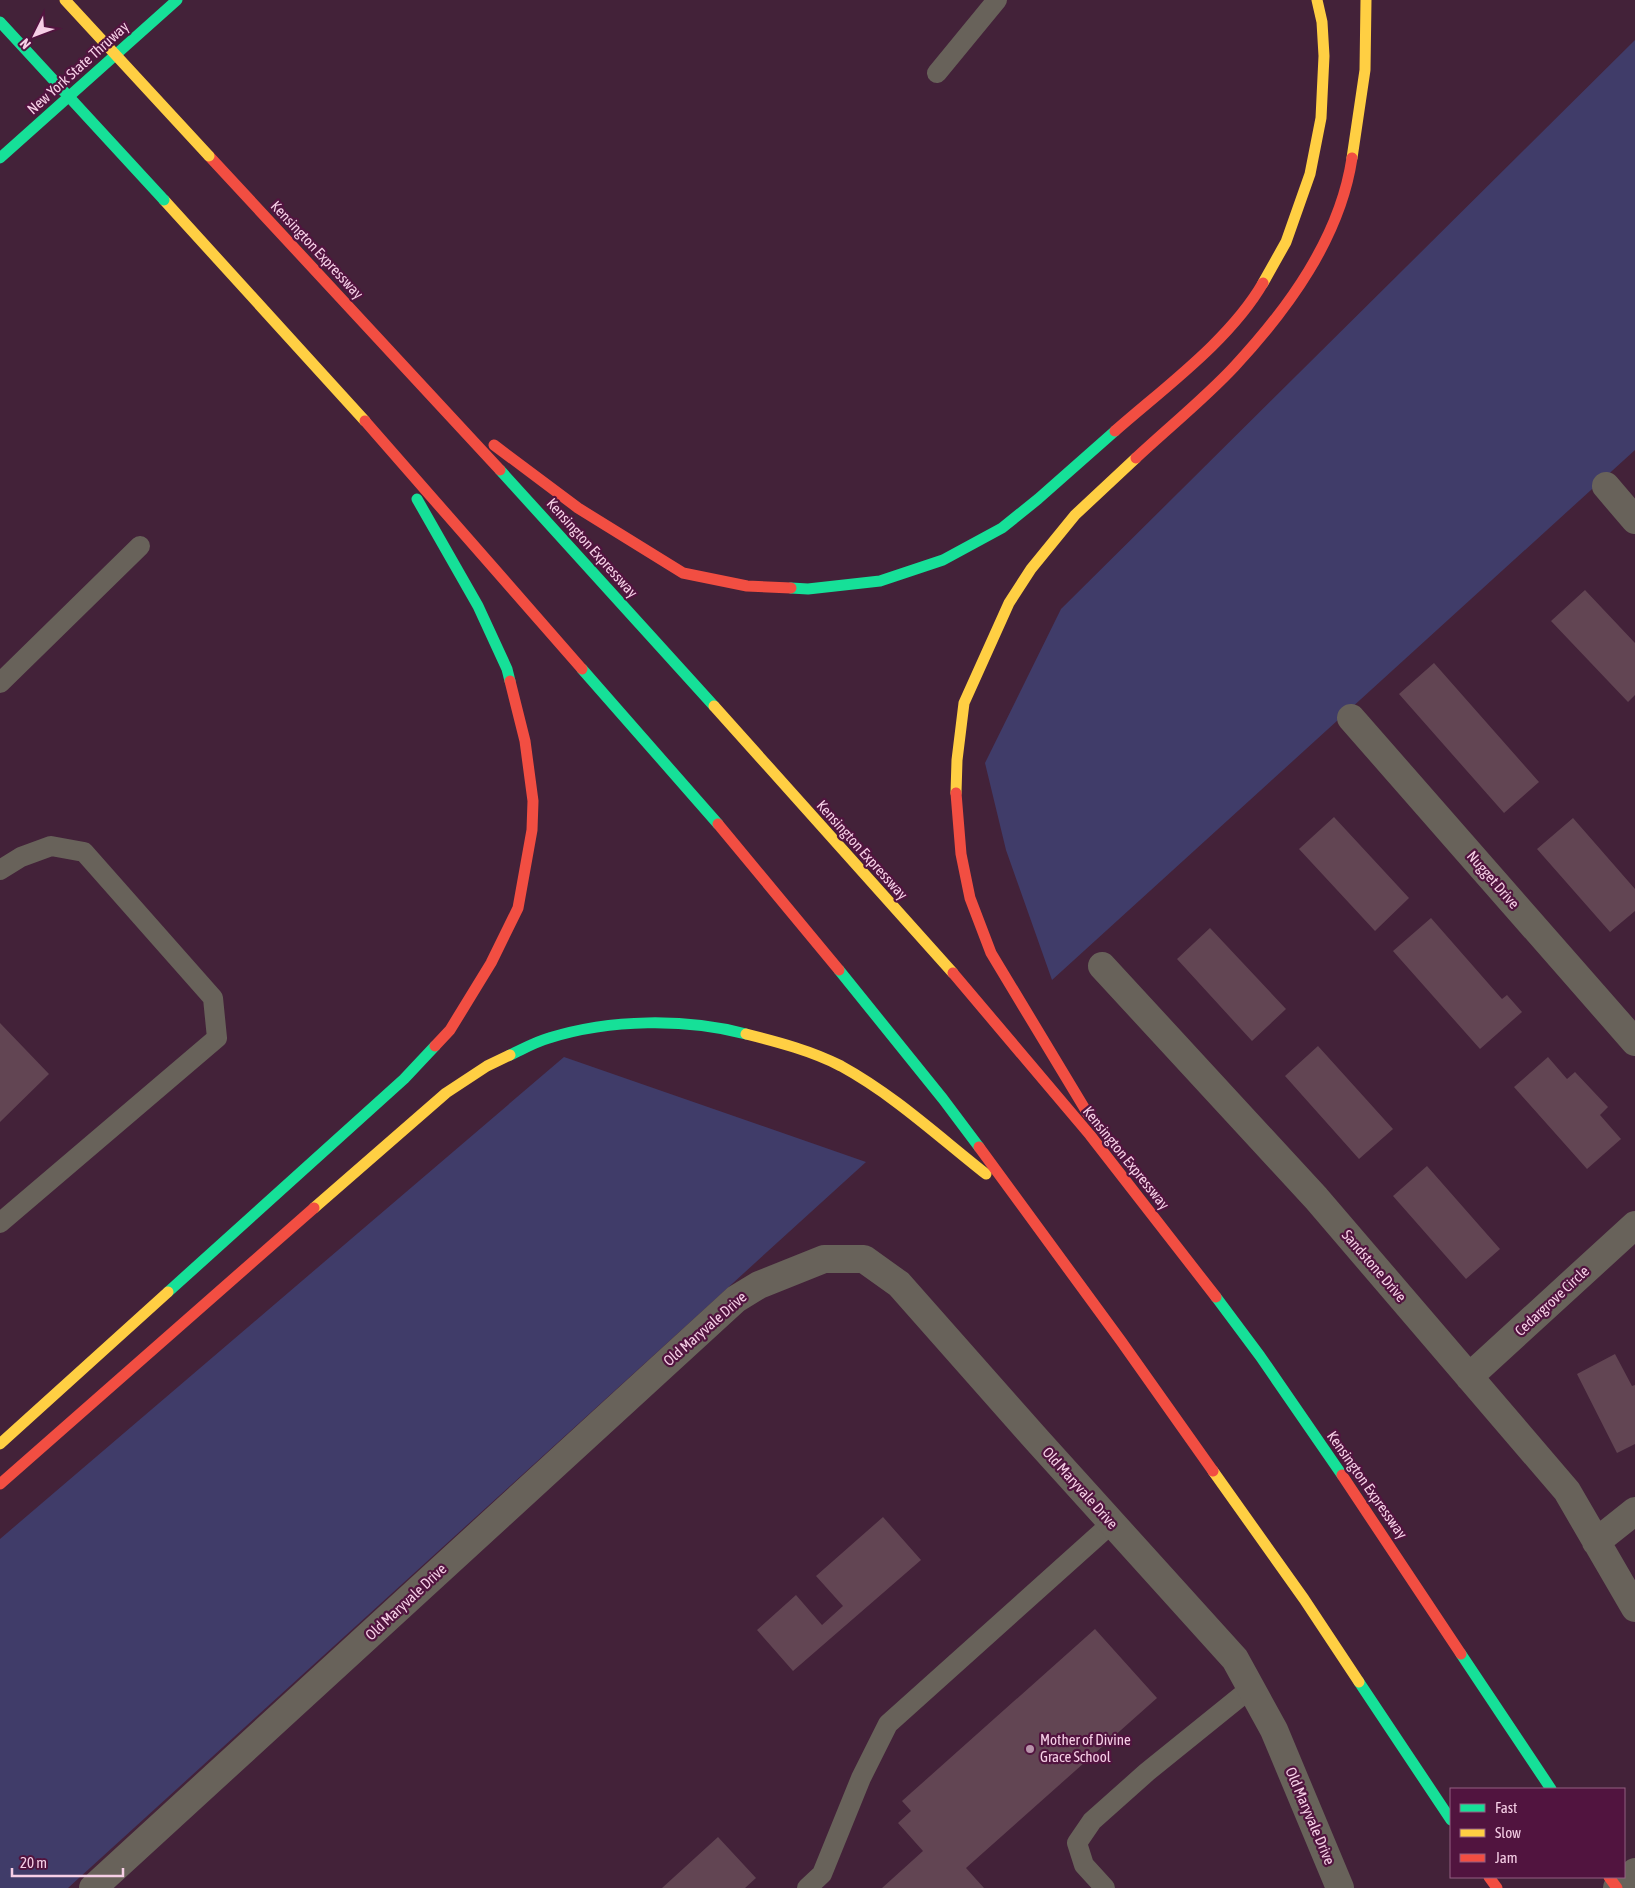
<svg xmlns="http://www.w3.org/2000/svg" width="1635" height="1888" viewBox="0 0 1635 1888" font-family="'Asap Condensed',sans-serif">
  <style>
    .green { fill: #403c69 }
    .building { fill: #624553 }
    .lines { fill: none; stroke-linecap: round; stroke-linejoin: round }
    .lane { stroke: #68625a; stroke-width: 20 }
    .street { stroke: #68625a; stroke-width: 28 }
    .fast { stroke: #16e098; stroke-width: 11 }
    .slow { stroke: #ffcf43; stroke-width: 11 }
    .jam { stroke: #f24e42; stroke-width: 11 }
    .fast-bridge { stroke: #16e098; stroke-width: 11 }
    .slow-bridge { stroke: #ffcf43; stroke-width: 11 }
    .poi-dot { fill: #b792a9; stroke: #51143f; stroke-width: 2 }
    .labels { text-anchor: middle; stroke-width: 4.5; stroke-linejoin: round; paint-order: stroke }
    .street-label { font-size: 15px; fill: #f6cfe6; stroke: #51143f }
    .poi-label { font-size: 15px; fill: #f6cfe6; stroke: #51143f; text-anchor: start }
  </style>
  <rect width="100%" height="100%" fill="#432239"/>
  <path class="green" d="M1635,40V450L1052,980L1006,850L985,763L1061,609Z
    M564,1057L866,1162L68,1888H0V1539Z"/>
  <path class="building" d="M1585,590L1635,643V695L1628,702L1551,621Z
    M1434,663L1539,782L1504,813L1399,694Z
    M1334,817L1409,898L1375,931L1299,849Z
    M1573,818L1635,889V911L1610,932L1537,849Z
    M1431,918L1502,999L1507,995L1522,1012L1480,1049L1393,951Z
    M1210,928L1286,1009L1252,1041L1177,959Z
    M0,1023L49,1074L0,1122Z
    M1318,1046L1393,1129L1359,1159L1285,1076Z
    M1548,1057L1567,1079L1575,1072L1608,1107L1600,1115L1621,1139L1587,1169L1514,1087Z
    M1427,1166L1500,1249L1466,1279L1393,1196Z
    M1615,1354L1632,1386L1635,1385V1444L1617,1453L1577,1374Z
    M883,1517L921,1560L793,1671L757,1630L796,1595L822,1625L843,1606L816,1576Z
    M1095,1629L1157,1698L966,1868L984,1888H882L923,1851L898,1823L911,1811L902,1801Z
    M718,1837L756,1878L745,1888H662Z"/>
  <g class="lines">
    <path class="lane" d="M937,73L997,0
      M0,683L140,546
      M0,870L21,857L51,846L84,852L213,998L217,1038L0,1223
      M807,1888L822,1874L861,1778L888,1724L1112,1523
      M1105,1888L1084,1865L1077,1843L1092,1821L1147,1772L1251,1688"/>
    <path class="street" d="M1606,486L1635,520
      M1351,718L1635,1042
      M1102,966L1316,1198L1567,1491L1635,1608
      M1469,1377L1635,1225
      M1596,1542L1635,1511
      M93,1888L736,1299L759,1285L824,1259H864L899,1284L1037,1440L1235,1659L1274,1730L1340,1888
      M1617,1888L1635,1872"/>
    <path class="fast" d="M0,158L177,0
      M500,470L714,706
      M417,499L478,606L507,669L510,681
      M791,588L808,589L880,581L943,560L1002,528L1038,499L1115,431
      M582,669L718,824
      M839,970L943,1099L979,1147
      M510,1055C523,1049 535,1042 549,1038C610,1019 685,1018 746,1034
      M168,1292L404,1079L435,1046
      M1216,1297L1260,1356L1342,1475
      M1461,1654L1551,1789
      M1359,1682L1451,1820"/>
    <path class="slow" d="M1352,158L1365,70L1366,0
      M164,200L365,421
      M1263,283L1286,242L1310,174L1321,118L1324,56L1322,22L1317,0
      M714,706L953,973
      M956,793L957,760L964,703L1009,603L1031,569L1075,515L1136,458
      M746,1034C778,1042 812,1051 841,1066C894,1095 939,1137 986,1174
      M314,1208L446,1093L487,1066L510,1055
      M0,1444L168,1292
      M1213,1471L1304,1599L1359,1682"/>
    <path class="jam" d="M209,156L500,470
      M365,421L582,669
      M1115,431C1165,387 1230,340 1263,283
      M494,445L578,508L683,573L747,586L791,588
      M1136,458C1168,428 1204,399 1234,367C1288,309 1340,238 1352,158
      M956,793L961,854L970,898L991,953L1088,1114
      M718,824L839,970
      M953,973L1090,1135L1216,1297
      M435,1046L450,1030L491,963L518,908L532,830L533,801L525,741L510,681
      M979,1147L1121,1341L1213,1471
      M1342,1475L1461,1654
      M0,1484L314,1208
      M1489,1877L1497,1888
      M1609,1877L1617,1888"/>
    <path class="fast-bridge" d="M0,22L164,200"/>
    <path class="slow-bridge" d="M65,0L209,156"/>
  </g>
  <circle class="poi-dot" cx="1030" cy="1749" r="5"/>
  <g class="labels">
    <g class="street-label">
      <text transform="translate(78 68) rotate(-42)" y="5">New York State Thruway</text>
      <text transform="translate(317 250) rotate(47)" y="5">Kensington Expressway</text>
      <text transform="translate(592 548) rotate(48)" y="5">Kensington Expressway</text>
      <text transform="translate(862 850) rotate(48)" y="5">Kensington Expressway</text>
      <text transform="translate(1493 880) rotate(49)" y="5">Nugget Drive</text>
      <text transform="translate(1126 1158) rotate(51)" y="5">Kensington Expressway</text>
      <text transform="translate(1374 1266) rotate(49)" y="5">Sandstone Drive</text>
      <text transform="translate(1552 1301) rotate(-43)" y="5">Cedargrove Circle</text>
      <text transform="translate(705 1329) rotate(-41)" y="5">Old Maryvale Drive</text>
      <text transform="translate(1367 1485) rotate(55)" y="5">Kensington Expressway</text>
      <text transform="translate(1080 1488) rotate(48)" y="5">Old Maryvale Drive</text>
      <text transform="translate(406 1602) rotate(-43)" y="5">Old Maryvale Drive</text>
      <text transform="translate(1310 1816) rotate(67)" y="5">Old Maryvale Drive</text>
    </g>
    <g class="poi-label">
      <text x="1040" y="1745">Mother of Divine<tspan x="1040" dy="17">Grace School</tspan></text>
    </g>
  </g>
  <rect x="1450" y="1788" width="175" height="90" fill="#51143f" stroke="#935f82"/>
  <rect x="1460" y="1804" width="25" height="8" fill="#16e098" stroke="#935f82"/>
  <text x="1495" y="1813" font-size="15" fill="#f6cfe6">Fast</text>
  <rect x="1460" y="1829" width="25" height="8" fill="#ffcf43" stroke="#935f82"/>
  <text x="1495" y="1838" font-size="15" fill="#f6cfe6">Slow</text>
  <rect x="1460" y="1854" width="25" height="8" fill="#f24e42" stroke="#935f82"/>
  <text x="1495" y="1863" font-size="15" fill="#f6cfe6">Jam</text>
  <g transform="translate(35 35) rotate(228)" stroke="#51143f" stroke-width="4" paint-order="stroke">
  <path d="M0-4L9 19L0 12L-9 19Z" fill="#f6cfe6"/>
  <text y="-8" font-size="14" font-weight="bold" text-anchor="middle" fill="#f6cfe6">N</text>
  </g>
  <path d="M12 1868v8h111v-8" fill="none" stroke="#f6cfe6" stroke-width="2.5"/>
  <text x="20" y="1868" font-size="15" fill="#f6cfe6" stroke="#51143f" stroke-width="4" paint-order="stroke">20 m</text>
</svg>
